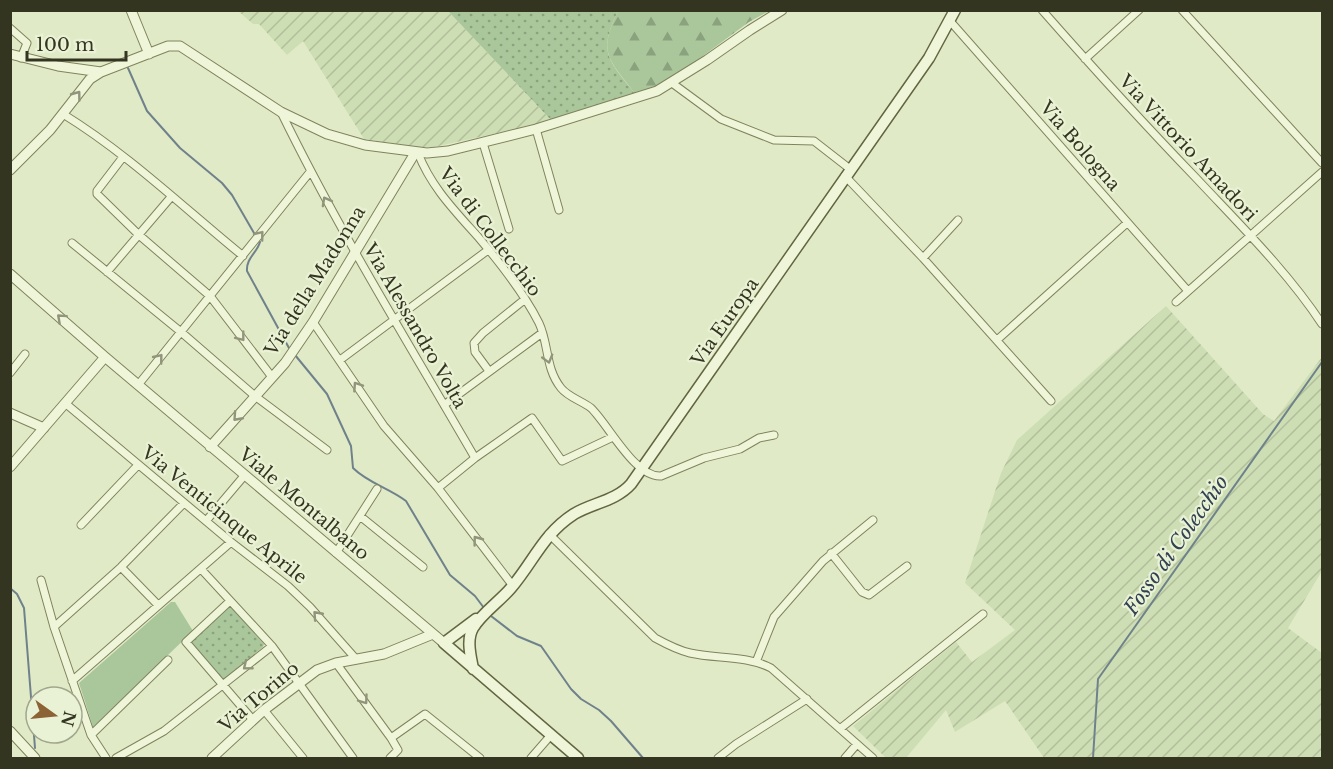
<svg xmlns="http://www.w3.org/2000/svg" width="1333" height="769" viewBox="0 0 1333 769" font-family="'Libre Baskerville',serif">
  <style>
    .farmland { fill: url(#farmland-furrows) }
    .grass { fill: #aac79b }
    .forest { fill: url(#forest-firs) }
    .park { fill: url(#park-dots) }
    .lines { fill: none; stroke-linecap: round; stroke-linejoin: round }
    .stream { stroke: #6f828b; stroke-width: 2 }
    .minor-casing { stroke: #80835d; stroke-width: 9 }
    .tertiary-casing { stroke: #80835d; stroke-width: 11 }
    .secondary-casing { stroke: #636541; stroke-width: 13 }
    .minor { stroke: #eef5d8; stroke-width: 7 }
    .tertiary { stroke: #eef5d8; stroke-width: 9 }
    .secondary { stroke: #eef5d8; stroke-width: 10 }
    .oneway { stroke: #91957c }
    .labels { text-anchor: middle; stroke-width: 4.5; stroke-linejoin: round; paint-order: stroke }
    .street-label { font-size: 18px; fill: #343520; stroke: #eaf2d5 }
    .water-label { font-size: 20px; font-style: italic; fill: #314253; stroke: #eaf2d5 }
  </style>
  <defs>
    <pattern id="farmland-furrows" width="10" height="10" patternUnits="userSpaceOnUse" patternTransform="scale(1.5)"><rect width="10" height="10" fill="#cedeb4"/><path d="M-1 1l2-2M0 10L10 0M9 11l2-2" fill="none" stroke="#b2bf9a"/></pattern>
    <pattern id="forest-firs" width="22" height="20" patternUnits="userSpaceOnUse" patternTransform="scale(1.5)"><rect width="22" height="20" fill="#aac79b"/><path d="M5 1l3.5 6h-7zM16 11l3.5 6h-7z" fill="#8ba27e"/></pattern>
    <pattern id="park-dots" width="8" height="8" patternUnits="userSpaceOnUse" patternTransform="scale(1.5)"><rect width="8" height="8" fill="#aac79b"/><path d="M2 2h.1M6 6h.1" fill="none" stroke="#8ba27e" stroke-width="1.8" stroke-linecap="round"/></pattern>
  </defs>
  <rect width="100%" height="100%" fill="#e1eac6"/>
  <path class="farmland" d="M238,11H448L552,121L434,147H417L364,139L303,41L287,55L259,24H253Z
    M1166,306L1263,414L1274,421L1322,357V571L1288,628L1322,653V758H1044L1005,701L955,732L946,710L906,758H886L853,726L956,642L972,662L1015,630L965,583L1001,473L1017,440Z"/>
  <path class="grass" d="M171,602H175L193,631L93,727L79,683Z"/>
  <path class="forest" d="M618,11H769L749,22L673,78L636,95C609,59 597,54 618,11Z"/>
  <path class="park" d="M448,11H618C597,54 609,60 636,95L552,121Z
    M230,605L264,644L263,647L222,680L189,642Z"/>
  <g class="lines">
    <path class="stream" d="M128,68L147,111L180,148L222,183L232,195L254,233
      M260,242C257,253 246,258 247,271L289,348
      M295,355L327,394L351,446L353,468C368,483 389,488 406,501L450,575L475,596L484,608
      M10,588L17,594L24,608L35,748
      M491,616L517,636L541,646L571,689L581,699L599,710L611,721L643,758
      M1093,758L1098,679L1322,362"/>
    <defs>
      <path id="minor" d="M1042,10C1093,68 1144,124 1197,179C1240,225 1287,271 1322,324
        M1182,10L1322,163
        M950,21L1188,291
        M10,28L27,43L21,58
        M1085,59L1139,10
        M672,83L721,119L774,140L814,141L850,169
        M281,112C339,231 409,344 475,458
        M63,114C128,154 184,208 243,256
        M536,129L559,210
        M483,143L509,229
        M418,153C431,187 455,211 479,238C501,264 524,293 539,323C549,344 545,368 561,388C568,397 582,401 591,408C608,424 635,478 661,476L704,458L740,449L759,438L774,435
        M123,157L97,191V194L139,235L210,296L272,377
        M845,176L923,258L1051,401
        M72,243L181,332L255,396L327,450
        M923,258L958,220
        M107,272L171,197
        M1176,302L1322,172
        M313,322L384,426L438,488L513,586
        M997,340L1127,223
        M340,360L488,250
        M489,371L475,352L474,343L483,333L524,300
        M10,373L25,354
        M138,385L310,172
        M65,403L231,542L288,586L310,607L356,659
        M444,405L542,333
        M438,488L475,458L532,418L562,461L613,437
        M360,516L423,567
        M206,521L244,476
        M81,525L138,465
        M549,534L655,638C666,644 677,650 690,653C716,659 746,655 771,668L873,758
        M336,553L377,489
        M831,553L862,592L869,595L907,566
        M121,567L158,605
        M201,569L272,646L353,758
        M41,580L54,627L91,735L106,758
        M230,601L186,642L253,720
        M54,627L121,567L184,503
        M756,662L774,617L823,561L873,520
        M336,663L391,738L398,750L390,758
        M72,681L231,542
        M264,710L303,758
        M841,728L983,614
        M91,735L168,660
        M391,738L425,714L480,758
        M116,758L164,731L272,646
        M531,758L551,735
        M718,758L736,744L807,699
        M845,758L857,744"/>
      <path id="tertiary" d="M131,10L149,54
        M10,54L58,66L101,72
        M10,170L50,130L90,79L101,72L168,46H180L281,112L327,134L365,145L427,153L448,151L536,129L657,91L707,60L750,30L782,10
        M10,274L105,357L444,643
        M10,413L44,428
        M210,447L285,363L313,322L415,153
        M10,467L105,357
        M10,731L35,758
        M212,758L264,710L317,670L336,663L384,654L433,634"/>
      <path id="secondary" d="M444,643L578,758
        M444,643L476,619
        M473,669C471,657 466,640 473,628C482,613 499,602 511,588C534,561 543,534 574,514C592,503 616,501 631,484L929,58L955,10"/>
    </defs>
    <use href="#minor" class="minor-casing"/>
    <use href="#tertiary" class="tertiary-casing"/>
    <use href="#secondary" class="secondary-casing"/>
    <use href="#minor" class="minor"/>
    <use href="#tertiary" class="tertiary"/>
    <use href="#secondary" class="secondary"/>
  </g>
  <defs><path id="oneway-chevron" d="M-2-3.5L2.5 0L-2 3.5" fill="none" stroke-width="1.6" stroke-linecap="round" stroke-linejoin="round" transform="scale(1.5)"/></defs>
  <g class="oneway">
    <use href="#oneway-chevron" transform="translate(77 95) rotate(-53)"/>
    <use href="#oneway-chevron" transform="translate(326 201) rotate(-119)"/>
    <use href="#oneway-chevron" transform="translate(260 235) rotate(-51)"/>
    <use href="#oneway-chevron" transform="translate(61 318) rotate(-138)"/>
    <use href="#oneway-chevron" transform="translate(241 337) rotate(52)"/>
    <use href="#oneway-chevron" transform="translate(159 358) rotate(-51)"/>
    <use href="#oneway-chevron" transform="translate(548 359) rotate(74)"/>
    <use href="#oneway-chevron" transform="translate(357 386) rotate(-124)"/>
    <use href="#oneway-chevron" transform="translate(237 417) rotate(132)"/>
    <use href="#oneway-chevron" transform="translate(477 540) rotate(-127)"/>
    <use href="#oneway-chevron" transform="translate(317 615) rotate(-132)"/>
    <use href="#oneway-chevron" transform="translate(247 666) rotate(141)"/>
    <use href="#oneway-chevron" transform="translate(364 700) rotate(54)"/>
  </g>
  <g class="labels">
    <g class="street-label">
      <text transform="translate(1080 146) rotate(49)" y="6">Via Bologna</text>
      <text transform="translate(1188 148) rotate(47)" y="6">Via Vittorio Amadori</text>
      <text transform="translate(490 232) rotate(53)" y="6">Via di Collecchio</text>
      <text transform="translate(315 281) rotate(-58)" y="6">Via della Madonna</text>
      <text transform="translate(725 322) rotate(-55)" y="6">Via Europa</text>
      <text transform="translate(415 326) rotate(60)" y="6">Via Alessandro Volta</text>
      <text transform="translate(304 504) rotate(40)" y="6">Viale Montalbano</text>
      <text transform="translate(224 515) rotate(39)" y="6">Via Venticinque Aprile</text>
      <text transform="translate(259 697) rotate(-40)" y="6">Via Torino</text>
    </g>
    <g class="water-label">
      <text transform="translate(1176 545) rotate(-55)" y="7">Fosso di Colecchio</text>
    </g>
  </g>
  <rect width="1333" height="769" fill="none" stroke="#343520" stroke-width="24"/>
  <g transform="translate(54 715) rotate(105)"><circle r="28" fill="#eaf2d5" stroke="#a1a68d" stroke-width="1.5"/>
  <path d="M0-4.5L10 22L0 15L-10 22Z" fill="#8c6334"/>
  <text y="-9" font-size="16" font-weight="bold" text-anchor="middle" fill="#343520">N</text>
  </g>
  <path d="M27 51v9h99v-9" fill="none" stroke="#343520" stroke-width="3"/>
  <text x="36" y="51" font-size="18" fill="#343520" stroke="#eaf2d5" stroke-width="4.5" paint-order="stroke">100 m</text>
</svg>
